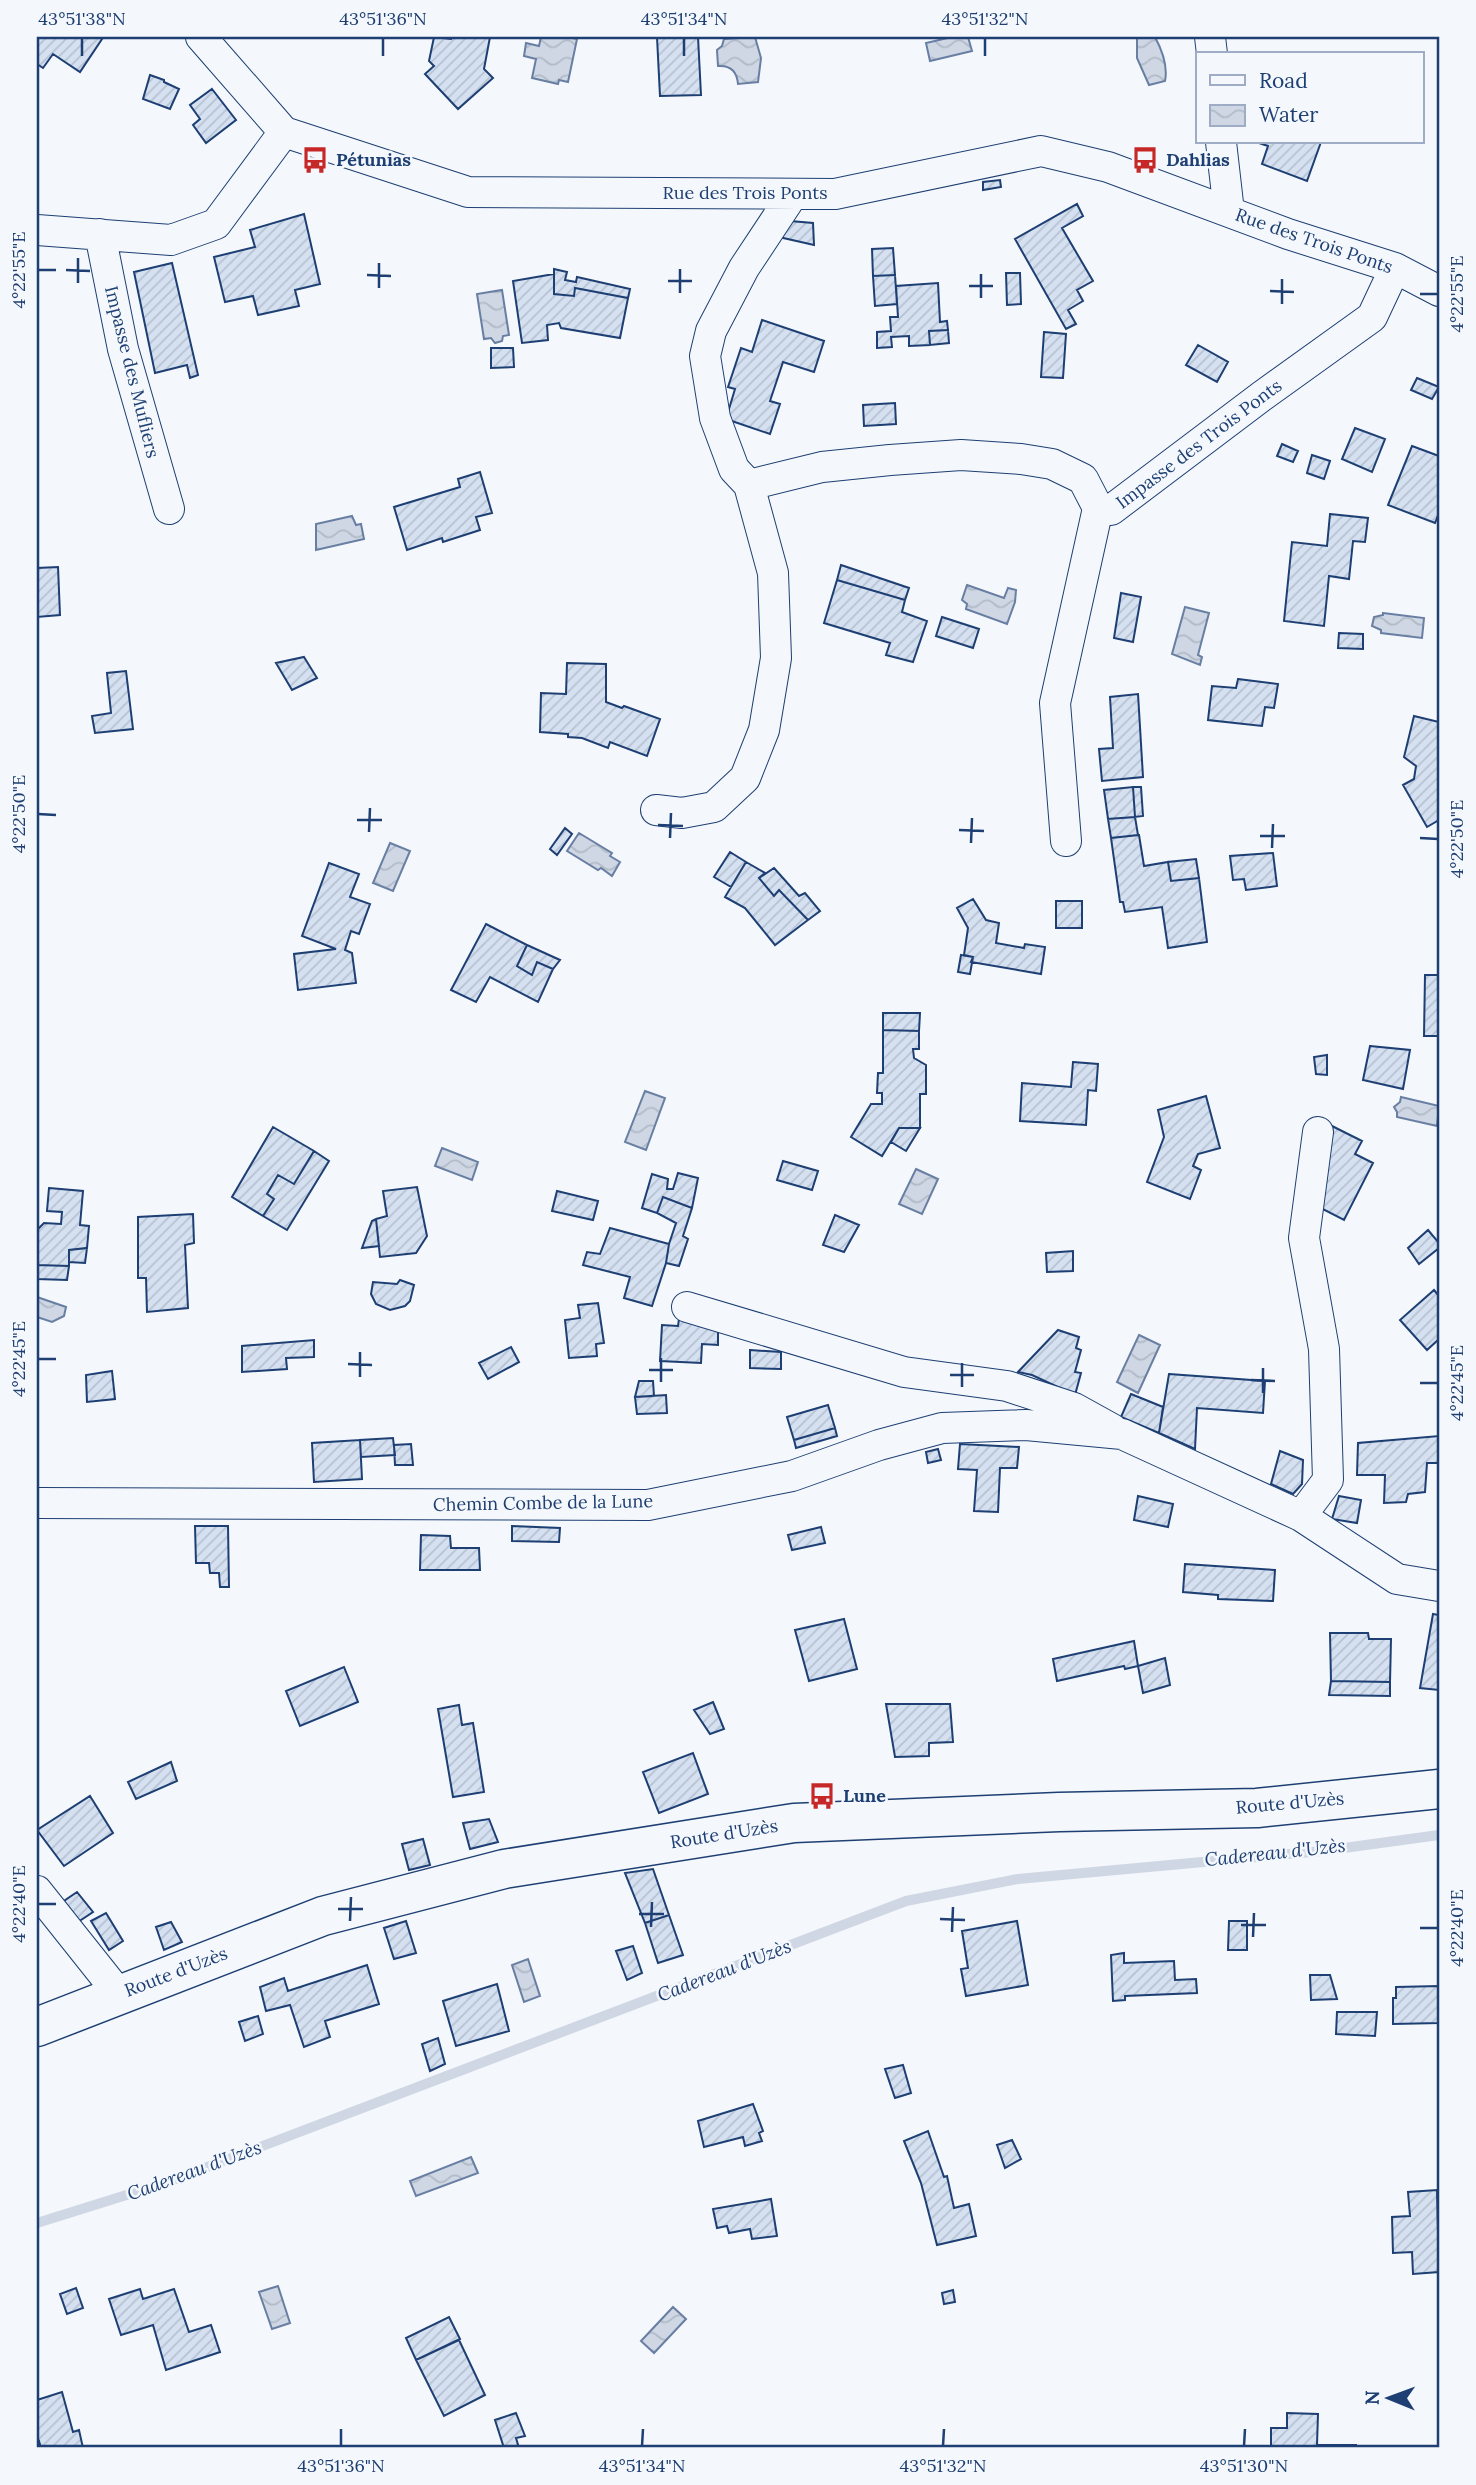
<svg xmlns="http://www.w3.org/2000/svg" width="1476" height="2485" viewBox="0 0 1476 2485" font-family="Lora,serif">
  <style>
    .water { fill: url(#water-waves); stroke: #687fa3; stroke-width: 2 }
    .lines { fill: none; stroke-linecap: round; stroke-linejoin: round }
    .stream { stroke: #cfd7e4; stroke-width: 10 }
    .building { fill: url(#building-hatch); stroke: #1d3f73; stroke-width: 2 }
    .street-casing { stroke: #1d3f73; stroke-width: 32 }
    .secondary-casing { stroke: #1d3f73; stroke-width: 41 }
    .street { stroke: #f4f7fb; stroke-width: 30 }
    .secondary { stroke: #f4f7fb; stroke-width: 38 }
    .ticks { fill: none; stroke: #1d3f73; stroke-width: 2.5 }
    .labels { text-anchor: middle; stroke-width: 5; stroke-linejoin: round; paint-order: stroke }
    .poi-label { font-size: 18px; font-weight: bold; fill: #1d3f73; stroke: #f4f7fb; text-anchor: start }
    .street-label { font-size: 18px; fill: #1d3f73; stroke: #f4f7fb }
    .water-label { font-size: 19px; font-style: italic; fill: #1d3f73; stroke: #f4f7fb }
    .neatline { fill: none; stroke: #1d3f73; stroke-width: 2.5 }
    .ticks-label { font-size: 18px; text-anchor: middle; fill: #1d3f73 }
  </style>
  <defs>
    <pattern id="water-waves" width="16" height="10" patternUnits="userSpaceOnUse" patternTransform="scale(1.75)"><rect width="16" height="10" fill="#cfd7e4"/><path d="M0 5q4-4 8 0t8 0" fill="none" stroke="#b1bac7"/></pattern>
    <pattern id="building-hatch" width="6" height="6" patternUnits="userSpaceOnUse" patternTransform="scale(1.75)"><rect width="6" height="6" fill="#d5e0f0"/><path d="M-1 1l2-2M0 6l6-6M5 7l2-2" fill="none" stroke="#b6c1d1"/></pattern>
  </defs>
  <rect width="100%" height="100%" fill="#f4f7fb"/>
  <path class="water" d="M541,37H568L577,39L568,82L559,80L558,84L532,78L536,59L524,56L526,43L539,46Z
    M755,37L761,58L758,82L738,84C737,72 731,65 718,66L717,50L722,46L724,39Z
    M952,37H968L972,51L930,61L926,43Z
    M1137,37H1155C1162,50 1168,66 1165,81L1149,85L1137,58Z
    M502,290L509,335L503,336L502,341L495,343L491,338L484,339L477,294Z
    M352,516L356,525L361,524L364,539L316,550V524Z
    M967,585L1004,598L1008,588L1016,590L1015,602L1007,624L966,609L967,604L962,600Z
    M1185,607L1209,613L1198,655L1202,657L1200,665L1172,654Z
    M1383,613L1424,618L1422,638L1381,633V630L1372,626L1374,617L1383,615Z
    M579,833L612,853L610,856L620,862L612,876L601,868L598,870L567,851Z
    M390,843L410,851L393,891L373,883Z
    M645,1091L665,1098L646,1150L625,1142Z
    M1401,1097L1439,1106L1437,1126L1397,1117V1112L1394,1107L1400,1102Z
    M442,1148L478,1162L472,1180L435,1166Z
    M916,1169L938,1179L922,1214L899,1204Z
    M37,1297L66,1307L64,1316L52,1322L37,1317Z
    M1139,1335L1160,1345L1138,1393L1117,1382Z
    M528,1959L540,1996L524,2002L512,1965Z
    M471,2157L478,2173L416,2196L410,2181Z
    M278,2286L290,2323L272,2329L259,2292Z
    M673,2307L686,2319L654,2353L641,2341Z"/>
  <g class="lines">
    <path class="stream" d="M37,2223L168,2182L906,1901L1018,1879L1322,1851L1439,1835"/>
  </g>
  <path class="building" d="M37,37H99L102,39L80,72L53,54L43,68L37,64Z
    M434,37L451,39L452,37H490L484,69L493,78L458,109L425,74L434,66L429,61Z
    M657,37H698L701,95L660,96Z
    M150,75L164,80V82L179,89L170,109L143,99Z
    M212,89L236,120L206,143L193,125L200,119L190,105Z
    M1256,142H1321L1307,181L1262,164L1268,146Z
    M1000,180L1001,187L983,190V182Z
    M1077,204L1083,216L1062,228L1093,281L1077,290L1083,301L1068,310L1076,324L1066,329L1015,239Z
    M304,214L320,284L295,290L299,306L258,315L253,296L225,302L214,257L255,247L250,230Z
    M790,221L813,223L814,245L779,237Z
    M893,248L895,275L873,276L872,249Z
    M172,263L198,375L190,378L187,365L155,373L134,272Z
    M554,269L567,272L565,280L576,282L577,277L630,289L628,298L575,288L574,296L554,294Z
    M1006,273H1020L1021,304L1007,305Z
    M554,274V294L574,296L575,288L628,298L620,338L561,328L559,323L547,325L548,340L522,343L513,281Z
    M895,275L897,304L875,306L873,276Z
    M938,283L940,322L947,321L948,330L929,331L930,345L909,346V336L891,337L892,347L877,348V332L891,331L890,317H898L896,286Z
    M762,320L824,341L814,372L783,362L770,401L780,404L770,434L726,419L735,389L728,387L741,348L752,352Z
    M948,330L949,343L930,345L929,331Z
    M1044,332L1066,334L1063,378L1041,377Z
    M1198,345L1228,362L1217,382L1186,365Z
    M491,348H513L514,367L491,368Z
    M1417,378L1439,387L1432,399L1411,390Z
    M895,403L896,424L864,426L863,405Z
    M1355,428L1385,439L1372,472L1342,459Z
    M1282,444L1298,451L1293,462L1277,456Z
    M1412,446L1439,456V513L1435,523L1388,505Z
    M1312,455L1330,461L1324,479L1307,473Z
    M480,472L492,513L476,517L480,530L443,542L442,538L407,550L394,507L460,487L458,479Z
    M1330,514L1368,518L1365,542L1353,541L1349,579L1329,576L1324,626L1284,621L1292,542L1327,546Z
    M841,565L909,588L905,600L837,580Z
    M58,567L60,615L37,617V568Z
    M837,580L905,600L902,612L927,621L913,662L886,655L890,643L824,623Z
    M1121,593L1141,597L1133,642L1114,638Z
    M942,617L979,629L973,648L936,636Z
    M1339,633L1363,634V649L1338,648Z
    M304,657L317,678L292,690L276,663Z
    M567,663L606,664V702L622,708L624,706L660,719L647,756L610,742L608,748L582,738L568,737V734L540,732L541,693L566,694Z
    M126,671L133,729L95,733L92,716L111,713L107,673Z
    M1238,679L1278,684L1274,708L1265,707L1262,726L1208,720L1212,686L1236,688Z
    M1138,694L1143,777L1102,781L1099,749L1113,748L1110,697Z
    M1414,716L1439,722V820L1427,827L1403,785L1414,779L1416,766L1404,757Z
    M1133,787L1135,817L1108,819L1104,790Z
    M1133,787H1141L1143,816L1135,817Z
    M1135,817L1138,835L1111,838L1108,819Z
    M565,828L572,834L557,855L550,849Z
    M1139,835L1144,866L1168,862L1171,881L1199,878L1207,942L1168,948L1162,907L1125,912L1123,902H1120L1111,838Z
    M730,852L746,862L731,887L714,877Z
    M1273,853L1277,886L1246,890L1244,879L1233,880L1230,856Z
    M1196,859L1199,878L1171,881L1168,862Z
    M746,862L765,873L759,878L774,896L779,890L808,920L775,945L745,908L725,897Z
    M329,863L359,874L350,897L370,904L359,934L351,931L345,950L352,953L356,983L298,990L294,954L336,949L302,936Z
    M774,868L799,896L805,893L820,911L808,920L779,890L774,896L759,878Z
    M973,899L986,920L999,923L996,943L1024,948L1025,944L1045,947L1041,974L971,962L973,957L964,955L968,928L957,908Z
    M1056,901H1082V928H1056Z
    M486,924L527,945L517,966L532,975L537,962L553,969L538,1002L490,977L476,1002L451,990Z
    M527,945L560,960L553,969L537,962L532,975L517,966Z
    M961,955L973,957L970,974L958,972Z
    M1425,975H1439V1036H1424Z
    M883,1013H920L919,1031L883,1030Z
    M883,1030L919,1031V1049H913L914,1058L926,1065V1094H920V1128H899L882,1156L851,1137L871,1104H882V1093H877L878,1073H883Z
    M1370,1046L1410,1050L1403,1089L1363,1080Z
    M1327,1055V1075L1316,1074L1314,1057Z
    M1073,1062L1098,1064L1096,1091L1088,1090L1086,1125L1020,1121L1022,1083L1071,1087Z
    M1206,1096L1220,1148L1198,1154L1193,1166L1201,1170L1190,1199L1147,1182L1164,1137L1158,1110Z
    M1332,1126L1362,1141L1355,1154L1373,1163L1344,1220L1311,1203L1322,1174Z
    M273,1127L314,1151L294,1184L278,1175L267,1194L274,1199L263,1216L232,1197Z
    M899,1128H920L906,1151L891,1142Z
    M314,1151L329,1161L287,1230L263,1216L274,1199L267,1194L278,1175L294,1184Z
    M783,1161L818,1171L812,1190L777,1180Z
    M678,1173L698,1178L692,1208L663,1197L657,1213L642,1208L652,1174L668,1179L667,1189H673Z
    M417,1187L427,1236L416,1253L380,1257L376,1219L387,1216L383,1191Z
    M49,1188L83,1191L80,1225L89,1226L87,1248L69,1250V1266L37,1265V1230L44,1223L61,1224L62,1212L47,1211Z
    M557,1191L598,1201L593,1220L552,1211Z
    M663,1197L692,1208L683,1236L688,1239L679,1266L666,1263L669,1244L676,1223L657,1213Z
    M193,1214L194,1243L185,1245L188,1308L147,1312L146,1278H138V1217Z
    M835,1215L859,1225L844,1252L823,1245Z
    M376,1219L379,1246L362,1248L372,1221Z
    M610,1228L669,1244L666,1263L652,1306L624,1298L630,1277L583,1265L587,1252L600,1254Z
    M1428,1230L1439,1243V1248L1419,1264L1408,1248Z
    M87,1248L85,1263L69,1262V1250Z
    M1073,1251V1271L1047,1272L1046,1253Z
    M37,1265L69,1266L67,1280L37,1279Z
    M400,1280L414,1285L410,1301L405,1306L390,1310L376,1304L371,1294L373,1282L397,1284Z
    M1434,1290L1439,1296V1339L1427,1350L1400,1320Z
    M598,1303L604,1343L596,1344L597,1356L569,1358L565,1320L580,1318L578,1305Z
    M680,1312L718,1329V1345L702,1344L701,1363L660,1361L662,1325L678,1326Z
    M1058,1330L1079,1337L1076,1348L1081,1350L1075,1372L1081,1373L1075,1395L1032,1375L1018,1372Z
    M314,1340V1357L286,1358L287,1369L242,1372V1346Z
    M511,1347L519,1362L488,1379L479,1363Z
    M750,1350L781,1352V1369L750,1368Z
    M112,1371L115,1399L87,1402L86,1375Z
    M1169,1374L1265,1381L1263,1413L1197,1408L1195,1449L1159,1433Z
    M639,1381H653L654,1396L635,1397Z
    M1131,1394L1163,1407L1159,1433L1121,1417Z
    M666,1395L667,1413L637,1414L635,1397Z
    M828,1405L835,1428L794,1440L787,1417Z
    M835,1428L837,1436L796,1448L794,1440Z
    M1439,1436V1463H1427L1425,1492L1408,1494L1406,1502L1384,1503L1385,1475H1357L1358,1443Z
    M393,1438L395,1455L361,1457L360,1440Z
    M360,1440L362,1479L314,1482L312,1443Z
    M411,1444L413,1465H395L394,1445Z
    M960,1444L1019,1447L1017,1468H1000L998,1512L974,1511L977,1470L958,1469Z
    M938,1449L941,1460L928,1463L926,1452Z
    M1280,1451L1303,1460L1302,1484L1293,1494L1271,1484Z
    M1138,1496L1173,1504L1168,1527L1134,1520Z
    M1339,1496L1361,1500L1357,1523L1332,1519Z
    M195,1526H228L229,1587H220L219,1573H210L209,1563H196Z
    M512,1526L560,1528L559,1542L512,1541Z
    M821,1527L825,1543L792,1550L788,1535Z
    M421,1535L450,1536L451,1548H479L480,1570H420Z
    M1185,1564L1275,1570L1273,1601L1218,1599V1595L1183,1592Z
    M1433,1614L1439,1615V1690L1420,1688Z
    M844,1619L857,1669L809,1681L795,1630Z
    M1330,1633H1368L1369,1639H1391L1390,1682L1331,1681Z
    M1134,1641L1138,1666L1125,1669L1124,1666L1057,1681L1053,1659Z
    M1165,1658L1170,1685L1143,1693L1138,1666Z
    M344,1667L358,1702L300,1726L286,1691Z
    M1331,1681L1390,1682V1696L1329,1695Z
    M713,1702L724,1729L710,1734L694,1710Z
    M886,1704H950L953,1742L929,1743V1756L895,1757Z
    M459,1705L462,1725L473,1723L484,1792L453,1797L438,1709Z
    M693,1753L708,1794L659,1813L643,1772Z
    M171,1762L177,1781L136,1799L128,1782Z
    M90,1796L113,1833L64,1866L37,1830Z
    M489,1819L498,1842L470,1849L463,1823Z
    M423,1839L430,1865L409,1870L402,1844Z
    M653,1869L669,1915L645,1923L625,1873Z
    M77,1892L93,1912L78,1922L61,1903Z
    M106,1913L123,1941L109,1950L91,1921Z
    M669,1915L683,1955L658,1963L645,1923Z
    M406,1921L416,1953L394,1959L384,1928Z
    M1017,1921L1028,1985L966,1996L961,1969L968,1968L962,1931Z
    M1229,1921H1247V1950H1228Z
    M171,1922L182,1942L164,1950L156,1927Z
    M633,1946L642,1973L627,1980L616,1951Z
    M1124,1953V1963L1174,1961L1175,1980L1196,1979L1197,1993L1125,1996V2000L1113,2001L1111,1955Z
    M367,1965L379,2004L325,2021L330,2037L304,2047L290,2005L266,2011L260,1987L284,1978L288,1991Z
    M1310,1975H1330L1337,1999L1311,2000Z
    M497,1984L509,2031L456,2046L443,2001Z
    M1439,1986V2023L1393,2024V1998H1396V1987Z
    M1337,2012H1377L1375,2036L1336,2034Z
    M258,2016L263,2034L245,2041L239,2022Z
    M438,2038L445,2064L430,2071L422,2044Z
    M903,2065L911,2093L895,2098L885,2069Z
    M753,2104L763,2131L759,2133L762,2141L745,2146L743,2137L704,2147L698,2121Z
    M928,2131L944,2177L947,2176L954,2208L969,2204L976,2236L937,2245L921,2183L904,2141Z
    M1012,2140L1021,2159L1005,2168L997,2145Z
    M1437,2190L1439,2272L1413,2274L1412,2252L1393,2253L1392,2217L1410,2216L1408,2192Z
    M771,2199L777,2236L752,2239L750,2229L729,2233L727,2226L717,2228L713,2209Z
    M76,2288L83,2308L67,2314L60,2294Z
    M140,2289L143,2299L174,2289L189,2332L211,2325L220,2352L166,2370L153,2325L121,2335L109,2299Z
    M953,2290L955,2302L944,2304L942,2293Z
    M449,2317L460,2339L416,2360L406,2338Z
    M459,2340L485,2395L444,2416L416,2360Z
    M62,2392L73,2432L79,2430L83,2448H41L39,2441L37,2442V2400Z
    M516,2413L525,2436L516,2438L519,2448H504L495,2420Z
    M1287,2413L1318,2414L1317,2445H1356V2448H1271V2428H1287Z"/>
  <g class="lines">
    <defs>
      <path id="street" d="M201,37L284,132L468,192L835,194L1041,151L1108,167L1288,234L1395,268L1439,291
        M1210,37L1212,54
        M1221,142L1229,212
        M37,230L171,240L216,224L284,132
        M100,234L123,349L169,509
        M749,485L734,469L715,418L705,356L711,331L744,268L793,194
        M656,810L682,813L714,807L745,778L764,730L776,658L773,573L749,485L822,467L890,460L961,455L1021,459L1052,464L1083,479L1098,508L1111,510L1262,396L1372,317L1395,268
        M1066,841L1055,703L1098,508
        M687,1307L904,1372L1007,1386L1074,1408L1112,1429
        M37,1503L648,1505L792,1476L879,1445L942,1428L1026,1425L1122,1434L1301,1516L1397,1579L1439,1586
        M1301,1516L1328,1480L1324,1349L1304,1238L1318,1132
        M37,1891L119,1994"/>
      <path id="secondary" d="M37,2027L323,1916L504,1869L794,1823L1059,1812L1257,1808L1439,1789"/>
    </defs>
    <use href="#street" class="street-casing"/>
    <use href="#secondary" class="secondary-casing"/>
    <use href="#street" class="street"/>
    <use href="#secondary" class="secondary"/>
  </g>
  <path class="ticks" d="M82,56V38M383,56V38M684,56V38M985,56V38M38,270H56M66,270L90,271M367,275L391,276M668,281H692M78,283V258M969,286H993M379,288V263M1270,291L1294,292M680,293V269M1420,294H1438M981,298V274M1282,304V279M38,814L56,815M357,820H382M658,825L683,826M959,830L984,831M369,832L370,808M1260,836H1285M670,838L671,813M1420,838L1438,839M971,843L972,818M1272,848L1273,824M38,1359H56M348,1364L372,1365M649,1370H673M950,1375H974M360,1377V1352M1251,1380L1275,1381M661,1382V1358M1420,1383H1438M962,1387V1363M1263,1393V1368M38,1904H56M338,1909H363M639,1914H664M940,1919L965,1920M350,1921L351,1897M1241,1925H1266M651,1927L652,1902M1420,1928H1438M952,1932L953,1907M1253,1937L1254,1913M341,2446V2429M642,2446L643,2429M943,2446L944,2429M1244,2446L1245,2429"/>
  <defs>
    <symbol id="bus-bare" viewBox="-9 -9 18 18"><path d="M-5-6H5V4H4V6H2V4H-2V6H-4V4H-5ZM-3.5-4V0h7V-4ZM-3.5 1.2v1.5H-2V1.2ZM2 1.2v1.5H3.5V1.2Z" fill="#c62828" stroke="#f4f7fb" stroke-width="2.5" paint-order="stroke"/></symbol>
  </defs>
  <g fill-rule="evenodd">
    <use href="#bus-bare" x="296" y="141" width="38" height="38"/>
    <use href="#bus-bare" x="1126" y="141" width="38" height="38"/>
    <use href="#bus-bare" x="803" y="1777" width="38" height="38"/>
  </g>
  <g class="labels">
    <g class="poi-label">
      <text x="336" y="166">Pétunias</text>
      <text x="1166" y="166">Dahlias</text>
      <text x="843" y="1802">Lune</text>
    </g>
    <g class="street-label">
      <text x="745" y="199">Rue des Trois Ponts</text>
      <text transform="translate(1314 241) rotate(19)" y="6">Rue des Trois Ponts</text>
      <text transform="translate(132 372) rotate(76)" y="6">Impasse des Mufliers</text>
      <text transform="translate(1199 444) rotate(-37)" y="6">Impasse des Trois Ponts</text>
      <text transform="translate(543 1503) rotate(-1)" y="6">Chemin Combe de la Lune</text>
      <text transform="translate(1290 1803) rotate(-5)" y="6">Route d'Uzès</text>
      <text transform="translate(724 1834) rotate(-9)" y="6">Route d'Uzès</text>
      <text transform="translate(176 1972) rotate(-21)" y="6">Route d'Uzès</text>
    </g>
    <g class="water-label">
      <text transform="translate(1275 1852) rotate(-6)" y="7">Cadereau d'Uzès</text>
      <text transform="translate(724 1970) rotate(-21)" y="7">Cadereau d'Uzès</text>
      <text transform="translate(194 2170) rotate(-20)" y="7">Cadereau d'Uzès</text>
    </g>
  </g>
  <rect width="1476" height="2485" fill="none" stroke="#f4f7fb" stroke-width="77"/>
  <rect x="1196" y="52" width="228" height="91" fill="#f4f7fb" stroke="#9eadc5" stroke-width="2"/>
  <rect x="1210" y="75" width="35" height="10" fill="#f4f7fb" stroke="#9eadc5" stroke-width="2"/>
  <text x="1259" y="88" font-size="21" fill="#1d3f73">Road</text>
  <rect x="1210" y="105" width="35" height="21" fill="url(#water-waves)" stroke="#9eadc5" stroke-width="2"/>
  <text x="1259" y="122" font-size="21" fill="#1d3f73">Water</text>
  <g transform="translate(1389 2398) rotate(271)" stroke="#f4f7fb" stroke-width="5" paint-order="stroke">
  <path d="M0-5L12 26L0 18L-12 26Z" fill="#1d3f73"/>
  <text y="-10" font-size="19" font-weight="bold" text-anchor="middle" fill="#1d3f73">N</text>
  </g>
  <rect x="38" y="38" width="1400" height="2408" class="neatline"/>
  <g class="ticks-label">
    <text x="82" y="25">43°51'38"N</text>
    <text x="383" y="25">43°51'36"N</text>
    <text x="684" y="25">43°51'34"N</text>
    <text x="985" y="25">43°51'32"N</text>
    <text transform="translate(19 270) rotate(-90)" y="6">4°22'55"E</text>
    <text transform="translate(1457 294) rotate(-90)" y="6">4°22'55"E</text>
    <text transform="translate(19 814) rotate(-90)" y="6">4°22'50"E</text>
    <text transform="translate(1457 839) rotate(-90)" y="6">4°22'50"E</text>
    <text transform="translate(19 1359) rotate(-90)" y="6">4°22'45"E</text>
    <text transform="translate(1457 1383) rotate(-90)" y="6">4°22'45"E</text>
    <text transform="translate(19 1904) rotate(-90)" y="6">4°22'40"E</text>
    <text transform="translate(1457 1928) rotate(-90)" y="6">4°22'40"E</text>
    <text x="341" y="2472">43°51'36"N</text>
    <text x="642" y="2472">43°51'34"N</text>
    <text x="943" y="2472">43°51'32"N</text>
    <text x="1244" y="2472">43°51'30"N</text>
  </g>
</svg>
